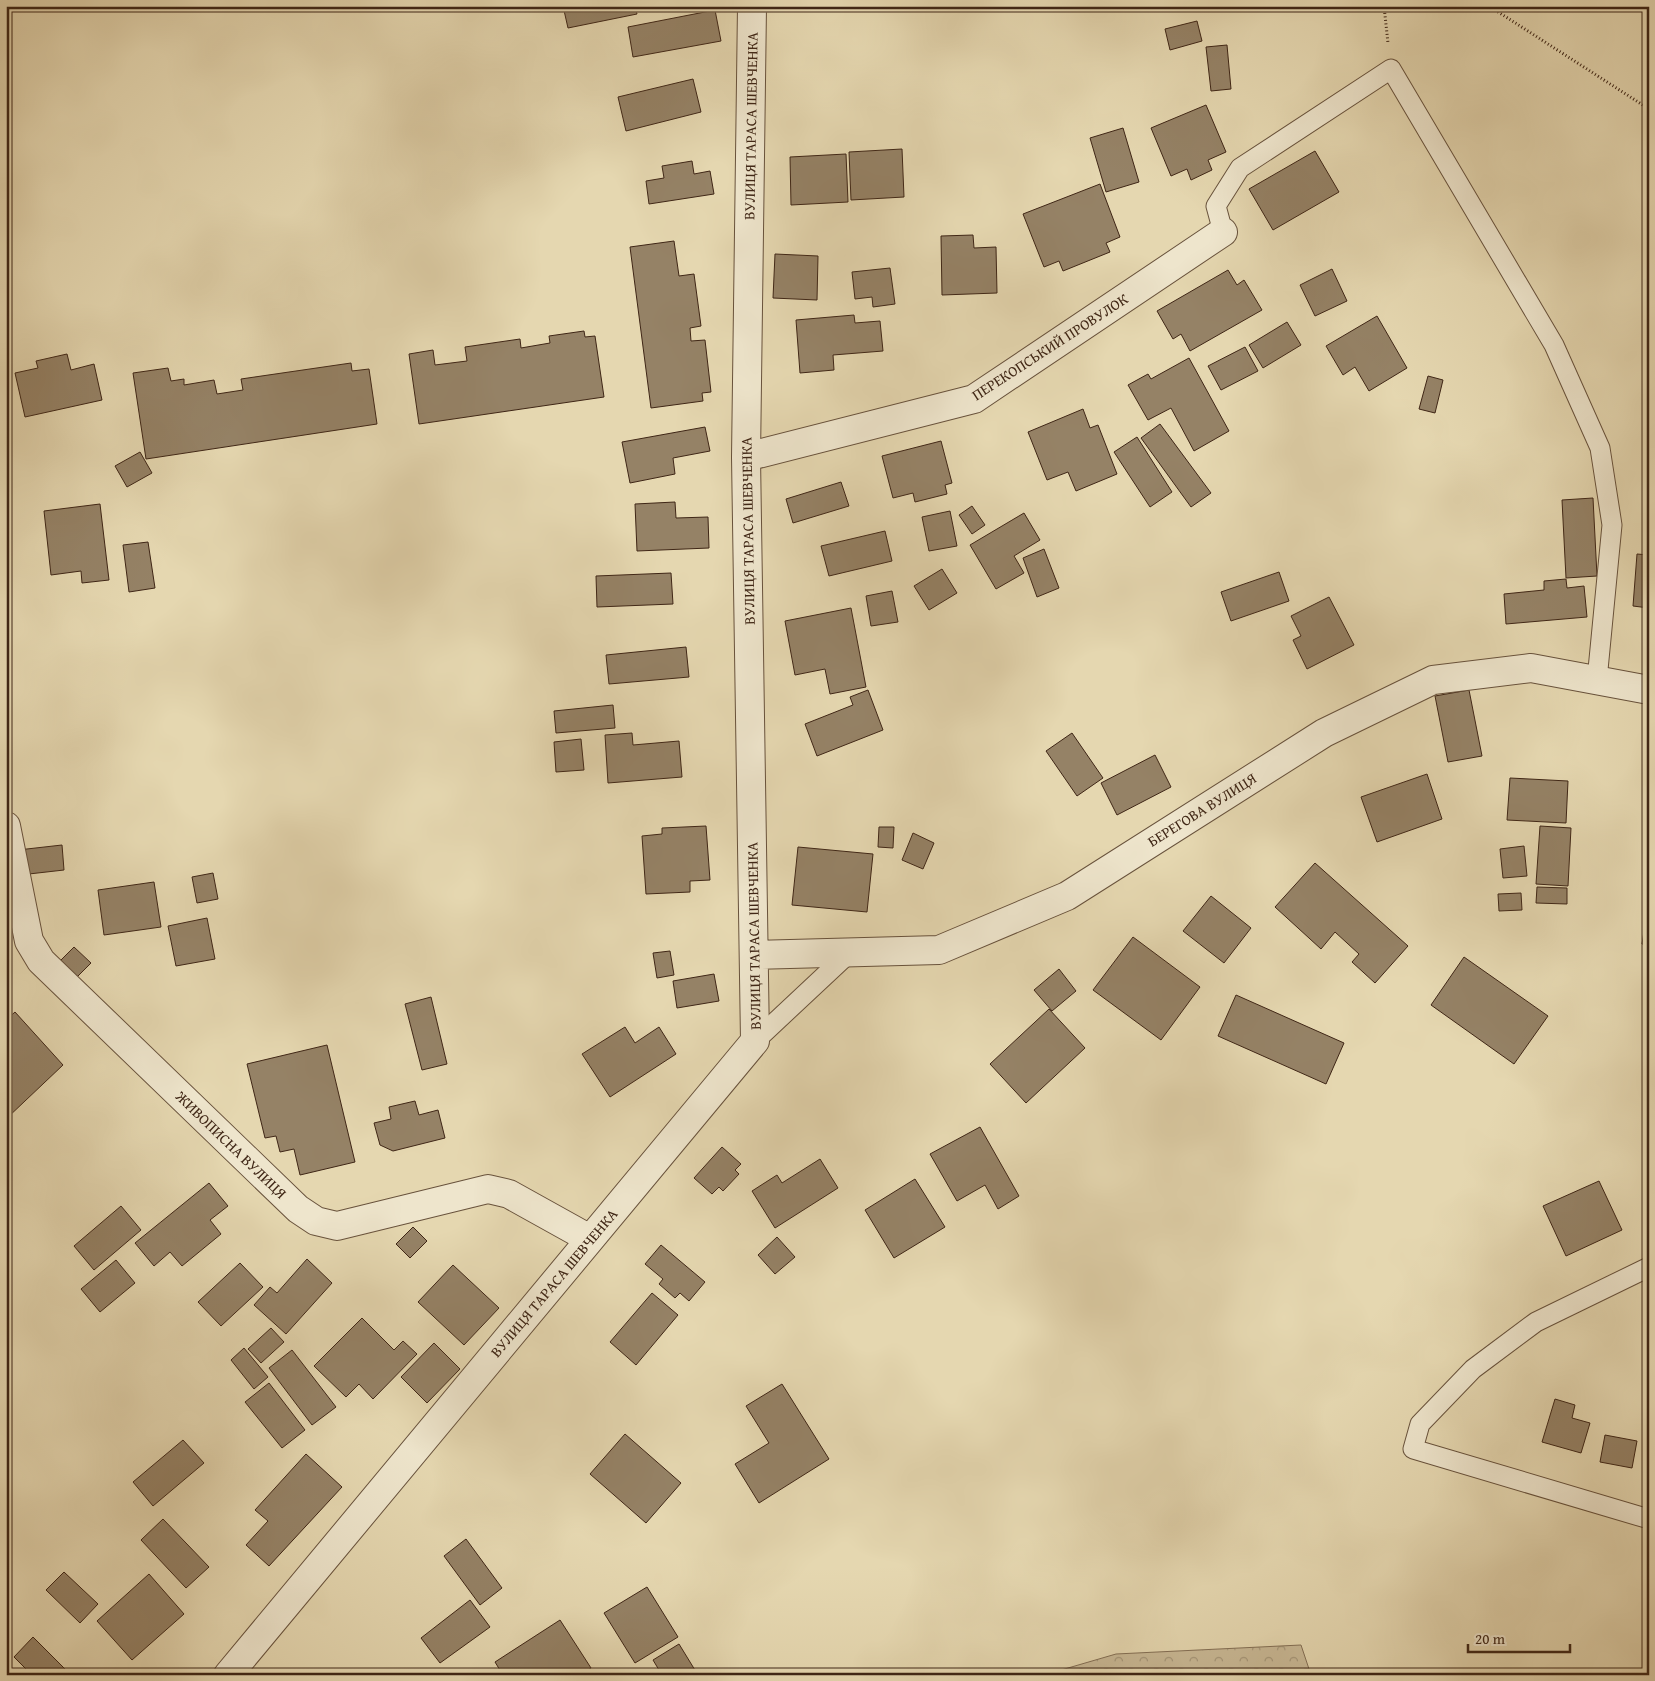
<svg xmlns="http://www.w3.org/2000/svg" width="1655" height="1681" viewBox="0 0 1655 1681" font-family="'Gentium Book Plus',serif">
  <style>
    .forest { fill: url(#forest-crowns); stroke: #847056 }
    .building { fill: #958266; stroke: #3f2616 }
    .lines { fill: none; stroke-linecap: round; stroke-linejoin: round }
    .lane-casing { stroke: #68523c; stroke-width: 21 }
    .street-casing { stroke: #68523c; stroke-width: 30 }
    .path { stroke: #3f2616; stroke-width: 3; stroke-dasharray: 1 2.5; stroke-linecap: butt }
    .lane { stroke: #eee5cc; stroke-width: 19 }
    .street { stroke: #eee5cc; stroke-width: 28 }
    .labels { text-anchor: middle; stroke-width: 5; stroke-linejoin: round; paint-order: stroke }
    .street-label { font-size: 15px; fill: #3f2616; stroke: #eee5cc }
  </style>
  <defs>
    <pattern id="forest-crowns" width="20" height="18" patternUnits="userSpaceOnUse" patternTransform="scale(1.25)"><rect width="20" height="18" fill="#c9b996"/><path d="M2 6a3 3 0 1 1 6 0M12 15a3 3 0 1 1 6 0" fill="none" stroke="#a59679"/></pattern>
  </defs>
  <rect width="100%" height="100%" fill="#e5d7b0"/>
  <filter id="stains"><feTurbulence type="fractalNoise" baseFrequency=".004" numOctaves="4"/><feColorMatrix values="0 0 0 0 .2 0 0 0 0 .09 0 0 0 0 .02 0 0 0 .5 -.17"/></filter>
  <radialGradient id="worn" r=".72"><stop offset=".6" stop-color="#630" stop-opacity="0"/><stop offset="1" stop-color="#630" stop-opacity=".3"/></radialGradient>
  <path class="forest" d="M1301,1645L1311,1675H1044L1116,1654Z"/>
  <path class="building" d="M563,6H635L637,14L568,28Z
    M715,10L721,41L633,57L628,27Z
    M1197,21L1202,41L1170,50L1165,29Z
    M1227,45L1231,89L1211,91L1206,47Z
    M693,79L701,112L626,131L618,97Z
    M1206,105L1226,152L1208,160L1212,170L1191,180L1187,169L1171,176L1151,128Z
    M1123,128L1139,182L1106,192L1090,138Z
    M902,149L904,197L851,200L849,152Z
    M1315,151L1339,192L1273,230L1249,189Z
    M846,154L848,202L791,205L790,157Z
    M692,161L694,174L710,171L714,194L649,204L646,181L664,178L662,166Z
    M1100,184L1120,237L1106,243L1110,252L1063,271L1059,261L1044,267L1023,214Z
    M973,235L974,248L996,247L997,293L942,295L941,236Z
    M674,241L679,276L694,274L701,326L690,328L691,341L705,340L711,392L702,393L703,401L651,408L630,247Z
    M775,254L818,256L817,300L773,298Z
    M890,268L895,304L873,307L872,297L855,299L852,272Z
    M1332,269L1347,301L1315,316L1300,285Z
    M1228,270L1237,285L1244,280L1262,310L1190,351L1181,334L1173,339L1157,311Z
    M854,315L855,323L880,321L883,351L833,355L834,370L800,373L796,320Z
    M1377,316L1407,368L1369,391L1355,367L1343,375L1326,346Z
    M1287,322L1301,345L1263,368L1249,345Z
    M584,331L585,337L595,336L604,397L419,424L409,354L433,350L435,365L467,361L465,347L520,339L521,348L550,343L549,336Z
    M1245,347L1258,371L1221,390L1208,366Z
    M67,354L71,370L94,364L102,400L25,417L15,373L38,368L36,361Z
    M1189,358L1229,431L1194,451L1171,408L1148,420L1128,385L1148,374L1151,379Z
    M351,363L352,371L369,369L377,424L146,459L133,373L168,368L171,381L184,379V385L214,380L217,394L243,390L241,379Z
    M1428,376L1443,380L1435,413L1419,409Z
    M1083,409L1090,428L1098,425L1117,474L1076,491L1068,472L1047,480L1028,432Z
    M1160,424L1211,493L1191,507L1141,438Z
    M705,427L710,451L673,458L675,474L630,483L622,442Z
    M1137,437L1172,492L1150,507L1114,452Z
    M941,441L952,483L945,485L947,494L915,502L913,493L893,498L882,456Z
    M140,452L152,473L127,487L115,466Z
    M841,482L849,506L793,523L786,499Z
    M1593,498L1597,576L1566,578L1562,500Z
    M675,502L676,518L708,517L709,548L637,551L635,504Z
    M100,504L109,580L82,583L81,571L51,575L44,511Z
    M972,506L985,525L972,534L959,515Z
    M950,511L957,546L929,551L922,517Z
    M1024,513L1040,540L1014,556L1024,573L996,589L970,545Z
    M885,531L892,561L829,576L821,546Z
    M148,542L155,588L129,592L123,545Z
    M1044,549L1059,588L1037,597L1023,558Z
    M1637,554L1649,555V608L1633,606Z
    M942,569L957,593L929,610L914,586Z
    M1279,572L1289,601L1231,621L1221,592Z
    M671,573L673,604L597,607L596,576Z
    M1566,579L1567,588L1584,586L1587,617L1506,624L1504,594L1544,590V581Z
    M892,591L898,622L871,626L866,596Z
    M1329,597L1354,645L1307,669L1293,640L1301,636L1291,616Z
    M851,608L866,687L830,694L825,669L795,675L785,621Z
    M686,647L689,677L609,684L606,655Z
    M868,690L883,730L817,756L805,724L853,705L850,697Z
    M1469,690L1482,756L1448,762L1435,696Z
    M613,705L615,728L556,733L554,711Z
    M632,733L633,745L679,741L682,777L608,783L605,735Z
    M1072,733L1103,778L1077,796L1046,751Z
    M581,739L584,770L556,772L554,742Z
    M1155,755L1171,787L1117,815L1101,783Z
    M1427,774L1442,819L1377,842L1361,797Z
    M1510,778L1568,781L1566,823L1507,820Z
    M706,826L710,880L690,881V892L646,894L642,836L662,834V828Z
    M1540,826L1571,828L1568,886L1536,884Z
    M879,827H894L893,848L878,847Z
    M913,833L934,843L923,869L902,860Z
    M62,845L64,870L20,875L18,850Z
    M1524,846L1527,876L1503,878L1500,849Z
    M798,847L873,854L867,912L792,905Z
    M1315,863L1408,946L1375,983L1352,962L1359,954L1335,932L1321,949L1275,907Z
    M213,873L218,899L197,903L192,877Z
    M154,882L161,927L104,935L98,890Z
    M1537,887L1567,888V904L1536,903Z
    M1521,893L1522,910L1499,911L1498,894Z
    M1211,896L1251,928L1224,963L1183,931Z
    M1649,898V945L1642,944Z
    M207,918L215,959L176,966L168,926Z
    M1133,937L1200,987L1161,1040L1093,990Z
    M74,947L91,963L73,981L56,965Z
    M670,951L674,975L657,978L653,953Z
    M1464,957L1548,1016L1514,1064L1431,1005Z
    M1059,969L1076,991L1052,1011L1034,990Z
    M714,974L719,1001L677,1008L673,981Z
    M1236,995L1344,1043L1326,1084L1218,1036Z
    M431,997L447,1064L422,1070L405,1004Z
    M1049,1009L1085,1048L1026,1103L990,1064Z
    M15,1012L63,1065L6,1119V1020Z
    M625,1027L635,1043L659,1027L676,1054L610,1097L582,1054Z
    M327,1045L355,1162L300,1175L294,1149L280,1152L276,1136L265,1138L247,1064Z
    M415,1101L419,1115L438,1110L445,1138L393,1151L380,1145L374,1123L391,1119L389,1107Z
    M980,1127L1019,1196L998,1209L985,1185L957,1201L930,1154Z
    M722,1147L741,1164L735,1170L739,1174L723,1191L719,1187L712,1194L694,1178Z
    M820,1159L838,1188L775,1228L752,1191L777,1175L782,1183Z
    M915,1179L945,1227L894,1258L865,1210Z
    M1599,1181L1622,1230L1566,1256L1543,1206Z
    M209,1183L228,1206L210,1220L221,1234L182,1266L170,1252L154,1266L135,1243Z
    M121,1206L141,1230L94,1270L74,1246Z
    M413,1227L427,1241L410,1258L396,1244Z
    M777,1237L795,1257L775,1274L758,1255Z
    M661,1245L705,1282L689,1301L680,1293L675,1298L659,1284L663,1279L645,1264Z
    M307,1259L332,1283L286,1334L254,1305L270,1287L277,1293Z
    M116,1260L135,1283L100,1312L81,1289Z
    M240,1263L263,1287L221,1326L198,1302Z
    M453,1265L499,1308L464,1345L418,1302Z
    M652,1293L678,1315L636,1365L610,1342Z
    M362,1318L394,1350L403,1341L417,1354L373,1399L359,1384L346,1397L314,1366Z
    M271,1328L284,1342L261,1363L248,1349Z
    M434,1343L460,1369L427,1403L401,1377Z
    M244,1348L268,1377L254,1389L231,1360Z
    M292,1350L336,1407L312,1425L269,1368Z
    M269,1383L305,1430L282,1448L245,1402Z
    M782,1384L829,1459L759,1503L735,1464L769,1443L746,1406Z
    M1555,1399L1575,1405L1572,1418L1590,1423L1581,1453L1542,1442Z
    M625,1434L681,1483L646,1523L590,1474Z
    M1605,1435L1637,1441L1632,1468L1600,1462Z
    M183,1440L204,1463L153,1506L133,1482Z
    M306,1454L342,1487L269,1566L246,1545L268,1521L255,1510Z
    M163,1519L209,1567L186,1588L141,1540Z
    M466,1539L502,1588L480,1605L444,1556Z
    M64,1572L98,1604L80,1623L46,1590Z
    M149,1574L184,1614L132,1660L97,1621Z
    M647,1587L678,1637L635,1663L604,1613Z
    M470,1600L490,1627L440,1663L421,1638Z
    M560,1620L591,1668L580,1675H503L495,1662Z
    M33,1637L71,1675H32L14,1657Z
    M679,1644L698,1675H662L653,1660Z"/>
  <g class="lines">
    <defs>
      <path id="lane" d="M1223,232L1216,206L1240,168L1391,69L1554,345L1600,448L1612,525L1597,680
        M755,1041L849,953
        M1649,1267L1536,1322L1473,1369L1420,1424L1413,1449L1649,1519"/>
      <path id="street" d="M746,457L974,399L1223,232
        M6,826L29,941L41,961L298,1209L316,1221L337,1226L488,1189L509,1194L590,1239
        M754,955L939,950L1067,896L1324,733L1433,680L1531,668L1649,690
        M228,1675L755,1041L746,457L752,6"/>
    </defs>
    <use href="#lane" class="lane-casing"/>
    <use href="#street" class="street-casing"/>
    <path class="path" d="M1384,6L1388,43
      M1489,6L1649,109"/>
    <use href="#lane" class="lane"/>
    <use href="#street" class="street"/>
  </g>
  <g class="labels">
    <g class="street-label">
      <text transform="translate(751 126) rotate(-89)" y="5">ВУЛИЦЯ ТАРАСА ШЕВЧЕНКА</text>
      <text transform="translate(1050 347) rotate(-33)" y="5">ПЕРЕКОПСЬКИЙ ПРОВУЛОК</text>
      <text transform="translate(748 531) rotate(-91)" y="5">ВУЛИЦЯ ТАРАСА ШЕВЧЕНКА</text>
      <text transform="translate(1202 810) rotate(-32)" y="5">БЕРЕГОВА ВУЛИЦЯ</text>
      <text transform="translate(754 936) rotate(-91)" y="5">ВУЛИЦЯ ТАРАСА ШЕВЧЕНКА</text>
      <text transform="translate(231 1145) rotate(44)" y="5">ЖИВОПИСНА ВУЛИЦЯ</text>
      <text transform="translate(554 1283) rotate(-50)" y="5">ВУЛИЦЯ ТАРАСА ШЕВЧЕНКА</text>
    </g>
  </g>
  <rect width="1655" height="1681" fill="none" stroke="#e5d7b0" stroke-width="25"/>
  <rect x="8" y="8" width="1640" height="1666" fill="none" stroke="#3f2616" stroke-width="2.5"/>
  <rect x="12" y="12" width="1630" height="1656" fill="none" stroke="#3f2616"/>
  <path d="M1468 1644v8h102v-8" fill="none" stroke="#3f2616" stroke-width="2.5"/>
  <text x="1475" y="1644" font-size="15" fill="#3f2616" stroke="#eee5cc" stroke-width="4" paint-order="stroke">20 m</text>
  <rect width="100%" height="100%" filter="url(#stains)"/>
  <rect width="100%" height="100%" fill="url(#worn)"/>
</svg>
